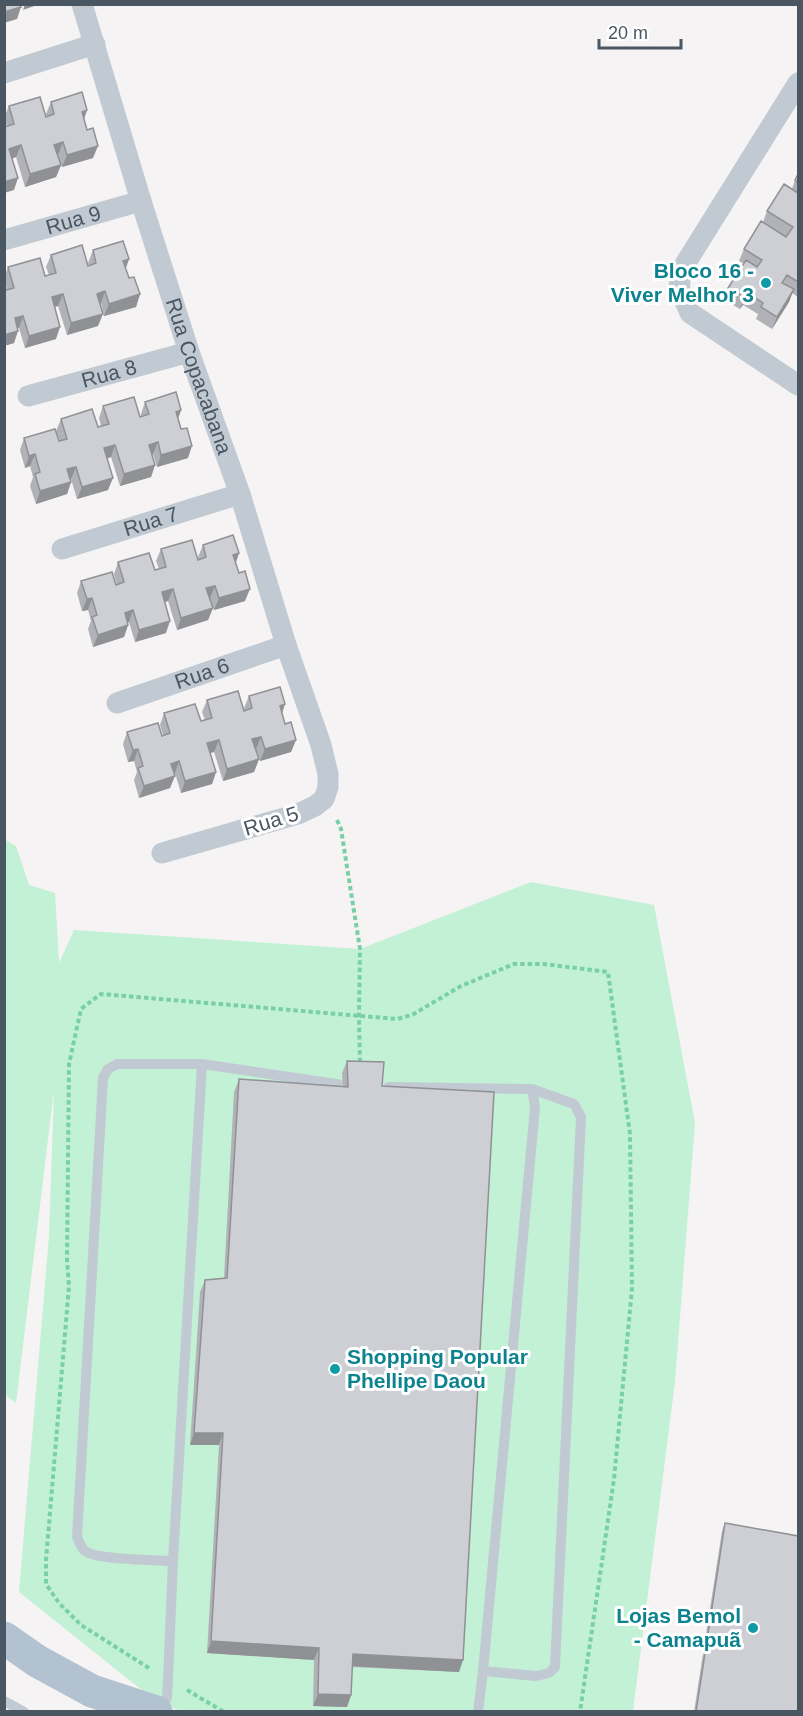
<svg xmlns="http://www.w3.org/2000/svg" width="803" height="1716" viewBox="0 0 803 1716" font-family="Arial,sans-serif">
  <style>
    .green { fill: #c3f1d5 }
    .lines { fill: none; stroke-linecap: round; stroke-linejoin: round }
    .path { stroke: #7ad0a6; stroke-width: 4; stroke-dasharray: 4.5 3; stroke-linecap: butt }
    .service { stroke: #c1cad2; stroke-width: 10 }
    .minor { stroke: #c1cad2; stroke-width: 21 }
    .primary { stroke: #b3c2d1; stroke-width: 33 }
    .wall { fill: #b0b2b7 }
    .shaded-wall { fill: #909195 }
    .building { fill: #cdcfd5; stroke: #909195; stroke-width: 1.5 }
    .culture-dot { fill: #0f9aa8; stroke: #fff; stroke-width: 2 }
    .labels { text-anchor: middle; stroke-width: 6; stroke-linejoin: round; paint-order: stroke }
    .street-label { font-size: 21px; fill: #4a5661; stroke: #fff }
    .culture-label { font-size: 21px; font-weight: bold; fill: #0d838f; stroke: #fff; text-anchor: end }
  </style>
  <rect width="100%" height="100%" fill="#f5f3f3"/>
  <path class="green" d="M4,839L16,846L29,885L55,893L59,963L74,930L360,949L531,882L654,905L695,1123L675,1382L633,1711H179L148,1695L19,1592L49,1236L54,1090L16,1403L4,1394Z"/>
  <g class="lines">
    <path class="path" d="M337,820L341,829L360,949L359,1016L360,1065
      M149,1668L81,1625L59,1603L46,1584V1560L69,1286L67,1260L69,1064L81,1009L101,994L397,1019L412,1015L461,986L514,964H544L608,972L630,1134L632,1289L614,1479L580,1712
      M187,1690L224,1712"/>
    <path class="service" d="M388,1087L532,1089L535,1107L483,1671L478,1712
      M173,1561C156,1560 100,1560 87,1552C81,1549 80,1543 77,1537L103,1078L108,1069L117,1064H202
      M483,1671L536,1676L549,1673L555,1667L581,1117L574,1104L532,1089
      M4,1701L24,1712
      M161,1711L167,1697L168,1680L173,1561L202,1064L343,1085"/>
    <g class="minor">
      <path id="s1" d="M82,4L141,201L189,352L240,494L286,645L321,745L328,774V787L324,799L315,806L298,814L162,853"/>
      <path d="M4,73L95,44"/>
      <path d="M798,83L682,269L679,287L690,313L798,385"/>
      <path id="s2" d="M4,240L141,201"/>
      <path id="s3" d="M28,396L189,352"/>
      <path id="s4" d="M62,549L240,494"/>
      <path id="s5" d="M117,703L286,645"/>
    </g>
    <path class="primary" d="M4,1638L37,1661L92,1691L156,1712"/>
  </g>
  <path class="wall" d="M51,102L87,110L84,119L93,158L62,167L58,155L61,165L56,177L25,187L16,157L12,159L14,190L7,126L4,118L9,106L46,117H47L46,114Z
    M798,174V297L792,293L789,302L772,329L756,319L758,314L743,305L740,309L724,300L728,288L744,264L739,261L744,249L763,222L767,211L792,189L795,180Z
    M93,250L126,268L129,278L140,294L136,307L104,316L101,303L100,304L98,326L67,335L58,306L55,307L56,339L25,348L19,328H18L14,343L4,346V285L6,290H7L4,278L8,267L45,276L49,275L46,267L51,255L88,266L89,265L88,263Z
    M145,402L181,410L178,418L188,458L157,467L153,454H152L155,465L151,477L120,486L111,457L107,458L108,490L77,499L71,479H70L71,482L67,494L36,504L30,486L33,477L30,466L25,468L20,450L24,438L60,441L56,431L61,419L98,427L101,426L99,418L103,406L140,417L141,416V414Z
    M203,545L239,553L236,562L245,601L214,610L210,598L213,608L208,620L177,630L168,601L165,602L166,633L135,642L129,622L128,623V625L124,637L93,647L88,629L91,621L88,610L82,611L77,593L81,581L116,585H117L114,574L118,562L155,570L159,569L156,561L161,549L198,560H199L198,557Z
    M249,696L282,713L285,724L296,740L291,752L260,761L256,749L259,759L254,772L223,781L214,752L210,753L216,772L212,784L181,793L175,773L174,774L170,788L139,798L134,780L137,772L134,761L128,762L123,744L127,732L163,735L160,725L164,713L201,721L205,720L202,712L207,700L244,711H245L244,708Z
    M347,1061L382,1086L459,1672L352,1667L351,1695L347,1707L313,1706L314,1660L207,1653L219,1445H190L200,1292L205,1280L224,1278L234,1092L239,1079L343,1086L342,1073Z
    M725,1523L798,1712H694L722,1531Z"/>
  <path class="shaded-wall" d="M25,4H40L23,10Z
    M21,7L17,19L4,23V12Z
    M87,110L83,122L82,112Z
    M63,142L58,155L50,157L54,145Z
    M21,145L16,157L5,161L9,149Z
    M98,146L93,158L62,167L67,155Z
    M61,165L56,177L25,187L30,174Z
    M18,178L14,190L4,193V182Z
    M129,259L125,271L123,261Z
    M794,289L789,302L772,329L777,317Z
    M105,291L101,303L92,306L97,294Z
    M748,293L743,305L740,309L745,297Z
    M63,294L58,306L47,309L52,297Z
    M140,294L136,307L104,316L109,304Z
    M103,314L98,326L67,335L71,323Z
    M23,316L19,328L10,330L15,318Z
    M60,327L56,339L25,348L29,336Z
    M18,331L14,343L4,346V335Z
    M181,410L177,422L176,412Z
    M158,442L153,454L145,457L149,445Z
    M115,445L111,457L100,461L104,448Z
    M192,446L188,458L157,467L161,455Z
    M35,454L30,466L25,468L29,456Z
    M155,465L151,477L120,486L124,474Z
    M76,467L71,479L63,482L67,469Z
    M113,478L108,490L77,499L82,487Z
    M71,482L67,494L36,504L40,491Z
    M239,553L235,565L233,555Z
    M215,586L210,598L202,600L206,588Z
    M173,589L168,601L157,604L162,592Z
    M250,589L245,601L214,610L219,598Z
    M92,598L88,610L82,611L87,599Z
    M213,608L208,620L177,630L181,618Z
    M133,610L129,622L120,625L125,613Z
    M170,621L166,633L135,642L139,630Z
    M128,625L124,637L93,647L98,635Z
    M285,704L281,717L280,706Z
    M261,737L256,749L248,751L252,739Z
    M219,740L214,752L203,755L207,743Z
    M296,740L291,752L260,761L265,749Z
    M138,749L134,761L128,762L133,750Z
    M259,759L254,772L223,781L227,769Z
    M179,761L175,773L166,776L171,764Z
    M216,772L212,784L181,793L185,781Z
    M175,776L170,788L139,798L144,786Z
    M194,1433H223L219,1445H190Z
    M211,1641L319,1648L314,1660L207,1653Z
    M353,1654L463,1660L459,1672L348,1666Z
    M318,1694L351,1695L347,1707L313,1706Z"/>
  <path class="building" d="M4,4H20L21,7L4,12Z
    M82,92L87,110L82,112L87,130L93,128L98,146L67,155L63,142L54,145L61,165L30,174L21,145L9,149L18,178L4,182V127L14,124L9,106L40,97L46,117L54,114L51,102Z
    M798,174V183L795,180Z
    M784,184L798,193V282L787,275L782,283L794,289L777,317L761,307L763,303L748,293L745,297L728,288L746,260L757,267L762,260L744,249L761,221L786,237L793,227L767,211Z
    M123,241L129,259L123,261L129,278L134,277L140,294L109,304L105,291L97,294L103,314L71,323L63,294L52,297L60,327L29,336L23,316L15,318L18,331L4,335V285L6,290L14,288L8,267L40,258L45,276L56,273L51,255L82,245L88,266L96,263L93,250Z
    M176,392L181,410L176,412L181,429L187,428L192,446L161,455L158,442L149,445L155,465L124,474L115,445L104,448L113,478L82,487L76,467L67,469L71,482L40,491L35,474L40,472L35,454L29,456L24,438L55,429L59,441L67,439L61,419L92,409L98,427L109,424L103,406L134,397L140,417L149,414L145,402Z
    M233,535L239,553L233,555L239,573L245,571L250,589L219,598L215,586L206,588L213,608L181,618L173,589L162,592L170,621L139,630L133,610L125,613L128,625L98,635L92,617L97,615L92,598L87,599L81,581L112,572L116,585L124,582L118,562L149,553L155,570L166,567L161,549L192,540L198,560L206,557L203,545Z
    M280,687L285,704L280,706L285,724L291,722L296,740L265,749L261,737L252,739L259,759L227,769L219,740L207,743L216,772L185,781L179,761L171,764L175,776L144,786L138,768L143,766L138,749L133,750L127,732L158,723L162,736L170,733L164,713L195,704L201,721L212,718L207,700L238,691L244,711L252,708L249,696Z
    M347,1061L384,1062L382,1086L494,1092L463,1660L353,1654L351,1695L318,1694L319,1648L211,1641L223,1433H194L205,1280L227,1278L239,1079L348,1087Z
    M725,1523L798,1536V1712H696Z"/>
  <g class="culture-dot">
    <circle cx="766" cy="283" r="6"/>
    <circle cx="335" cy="1369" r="6"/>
    <circle cx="753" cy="1628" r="6"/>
  </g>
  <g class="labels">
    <g class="street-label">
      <text dy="7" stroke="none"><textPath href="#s2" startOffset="72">Rua 9</textPath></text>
      <text dy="7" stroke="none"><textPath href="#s3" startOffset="84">Rua 8</textPath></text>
      <text dy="7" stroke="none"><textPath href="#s1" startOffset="390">Rua Copacabana</textPath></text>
      <text dy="7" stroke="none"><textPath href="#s4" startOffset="93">Rua 7</textPath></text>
      <text dy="7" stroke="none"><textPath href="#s5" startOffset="90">Rua 6</textPath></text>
      <text transform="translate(271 821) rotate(-17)" y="7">Rua 5</text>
    </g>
    <g class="culture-label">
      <text x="754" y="278">Bloco 16 -<tspan x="754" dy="24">Viver Melhor 3</tspan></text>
      <text x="347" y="1364" text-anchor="start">Shopping Popular<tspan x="347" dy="24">Phellipe Daou</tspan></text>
      <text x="741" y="1623">Lojas Bemol<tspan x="741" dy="24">- Camapuã</tspan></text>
    </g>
  </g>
  <rect width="803" height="1716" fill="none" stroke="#4a5661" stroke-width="12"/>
  <path d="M599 39v9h82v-9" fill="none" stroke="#4a5661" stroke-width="3"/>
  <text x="608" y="39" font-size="18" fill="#4a5661" stroke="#ffffff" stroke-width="4.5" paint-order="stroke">20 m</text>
</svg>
